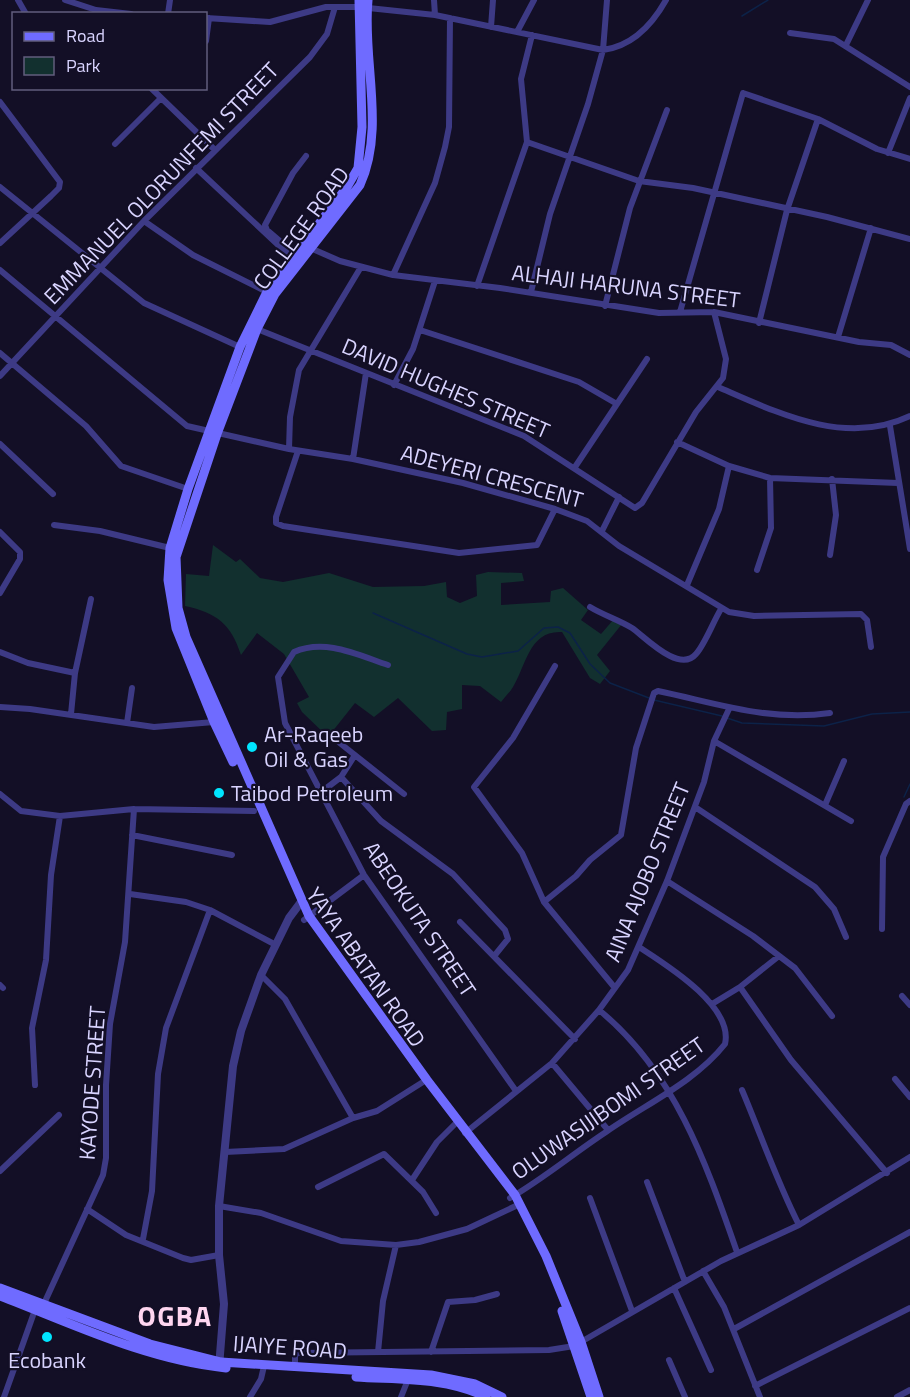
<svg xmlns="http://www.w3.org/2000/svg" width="910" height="1397" viewBox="0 0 910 1397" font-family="'Titillium Web',sans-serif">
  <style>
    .green { fill: #12302f }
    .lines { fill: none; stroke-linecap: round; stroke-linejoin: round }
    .stream { stroke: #0c2248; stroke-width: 1.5 }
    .minor { stroke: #3d3a85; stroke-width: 6 }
    .tertiary { stroke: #3d3a85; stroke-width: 8 }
    .secondary { stroke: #6f6bff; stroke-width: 9 }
    .poi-dot { fill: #00e5ff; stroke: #130f26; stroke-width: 2 }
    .labels { text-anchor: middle; stroke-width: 4.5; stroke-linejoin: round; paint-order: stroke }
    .street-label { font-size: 22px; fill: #d9d4ff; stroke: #130f26 }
    .poi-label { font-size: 22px; fill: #d9d4ff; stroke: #130f26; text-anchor: start }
    .district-label { font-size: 28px; font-weight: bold; letter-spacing: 1.5px; fill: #ffd6f0; stroke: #130f26 }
  </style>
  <rect width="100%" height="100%" fill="#130f26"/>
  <path class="green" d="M213,545L236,562L240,559L260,578L283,582L329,573L373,587L424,586L446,582L447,597L460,603L477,596L476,575L488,572L522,573L524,581L501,583V605L550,602L551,591L563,588L588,610L581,620L601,634L614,619L622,624L597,655L610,671L600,684L590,678L562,632C529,630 526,666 513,687C510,692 505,697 501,702L480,686L462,685V709L447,712L446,730L432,731L398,698L374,717L355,703L328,737L302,712L297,703L309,697L284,654L257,633L241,655C231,624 217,613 185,606L186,574L209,576Z"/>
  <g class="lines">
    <path class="stream" d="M742,16L768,0
      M373,613L467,654L482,657L518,651L544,628L558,627L570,633L590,664L610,683L649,698
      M654,700L722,716
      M727,718L742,723L824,726L872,714L910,712
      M904,797L910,784"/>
    <path class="minor" d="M18,0L26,14
      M65,0L96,10L131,14
      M434,0L435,15
      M168,14L170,0
      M206,18L270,22L326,7H359L435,15L603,50C633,46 652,25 666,0
      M491,27L493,0
      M517,32L534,0
      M790,33L834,39L910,87
      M206,41L209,18
      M846,45L868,0
      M151,88L215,150
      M0,102L60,182L59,188L51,196L0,243
      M527,142L639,181L693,188L827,217L910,239
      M115,144L161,98
      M888,153L910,98
      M196,168L292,258
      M0,187L144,303L240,347
      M144,221L193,255L267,292
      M308,247L340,261L393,275L500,288L659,313L714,312L859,342L891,345L910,355
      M295,254L267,230L265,225L293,173L306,156
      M0,270L187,426L289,449L353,459L463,483L555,509L587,521L619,546L729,612L754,616L861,614L867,620L871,647
      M393,275L435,183L445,147L449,127L450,18
      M477,286L527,142L521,79L532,35
      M531,292L550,214L588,104L603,50L607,0
      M605,306L630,208L667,110
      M680,312L743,93L818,119L877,149L910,159
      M759,323L787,210L818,119
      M257,329L524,436L635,508L642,503L696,412L723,378L726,359L714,312
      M420,330L579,382L617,404
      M838,337L871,228
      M0,353L86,426L121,466L188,489
      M0,376L144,221L310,57L327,34L335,7
      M394,385L413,349L435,281
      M718,387C778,413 846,447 910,416
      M890,426L910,549
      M677,442L729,466L719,509L687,585
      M0,444L53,494
      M289,449L290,417L299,370L361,267
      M298,451L276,517V523L283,526L459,553L537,545L555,509
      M353,459L366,373
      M729,466L770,478L898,483
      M575,467L647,359
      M54,525L100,531L170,548
      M602,531L619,497
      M0,532L20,552V559L0,593
      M830,555L836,515L832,479
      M757,570L771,528L770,478
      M590,607C603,615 619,620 632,628C644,636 679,674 696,654C705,644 713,622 721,609
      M0,652L28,663L75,673
      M388,665C358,655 325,638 294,652L278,677L285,723L364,875L516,1091
      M555,666L513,738L474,787L522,853L544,902L615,988
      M0,707L30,709L154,727L214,722
      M71,714L75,673L91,599
      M127,723L132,688
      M336,740L404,794
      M714,741L851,821
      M341,777L381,821L453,874L505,930L508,939L495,955
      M320,793L341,777L355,755
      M0,794L21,811L60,816L134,809L254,811
      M825,805L844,761
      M695,807L815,887L834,909L846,937
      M132,835L232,855
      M667,881L753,936L795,968L832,1016
      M130,894L186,902L210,910L276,945
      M544,902L576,876L590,860L621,835L636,748L654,693L658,691C716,703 769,722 830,713
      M304,920L364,875
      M460,922L575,1039
      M882,929L883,857L906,804L910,801
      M0,985L3,988
      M740,987L791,1060L887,1173
      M902,996L910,1005
      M712,1004L740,987L779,956
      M599,1010C675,1072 706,1163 737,1252
      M552,1063L608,1130
      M895,1079L910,1097
      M35,1085L32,1028L46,960L51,875L60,816
      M742,1090C761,1135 777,1182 799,1225
      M353,1118L377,1111L423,1082
      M465,1133L552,1063L599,1010L628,970L667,881L704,782L714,741L729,709
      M225,1152L284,1149L353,1118L285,999L261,975
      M0,1171L59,1115
      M412,1180L437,1142L455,1124
      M647,1182L685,1282
      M318,1187L384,1154L423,1192L436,1213
      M510,1198C543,1179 574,1153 606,1132C646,1104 695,1082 725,1044C734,1006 665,964 639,947
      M590,1198L632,1311
      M219,1206L261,1213L341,1241L396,1245L419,1242L467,1229L520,1204
      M87,1209L126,1235L183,1258L191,1260L219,1255
      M143,1239L152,1191L158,1074L166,1028L210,910
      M703,1271L724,1307L760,1397
      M674,1288L711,1370
      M42,1308L103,1175L106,1158V1085L110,1024L125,942L134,809
      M734,1329L910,1232
      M378,1352L383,1301L396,1245
      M431,1352L448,1302L475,1300L497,1294
      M669,1360L685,1397
      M295,1368V1355L298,1353L549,1350L574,1346L721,1261L799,1225L910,1157
      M755,1386L910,1308
      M4,1397L36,1307
      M250,1397L261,1379L264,1366
      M401,1397L409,1377
      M897,1397L910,1390"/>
    <path class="tertiary" d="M219,1367L224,1304L219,1255V1206L233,1066L241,1031L261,975L289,918L301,902"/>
    <path class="secondary" d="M368,0C362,60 386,128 360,185L275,294L257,329L217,434L176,557L178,608L186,637L309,916L427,1080L515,1195L546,1256L581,1342L599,1397
      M233,762L214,722L176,628L168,580L170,548L188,489L240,347L267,292L347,187L358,168L362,127L359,0
      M0,1288L150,1344L221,1362L431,1375L475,1384L502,1397
      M0,1296C73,1324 147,1360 226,1368
      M562,1311L591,1397
      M356,1377C400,1380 446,1377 486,1397"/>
  </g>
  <g class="poi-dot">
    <circle cx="252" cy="747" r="6"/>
    <circle cx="219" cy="793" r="6"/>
    <circle cx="47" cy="1337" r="6"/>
  </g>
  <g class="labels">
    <g class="street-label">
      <text transform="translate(161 183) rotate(-46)" y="8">EMMANUEL OLORUNFEMI STREET</text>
      <text transform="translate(301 228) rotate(-54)" y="8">COLLEGE ROAD</text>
      <text transform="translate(626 286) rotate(7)" y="8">ALHAJI HARUNA STREET</text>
      <text transform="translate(446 388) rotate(23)" y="8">DAVID HUGHES STREET</text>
      <text transform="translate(492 476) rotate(15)" y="8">ADEYERI CRESCENT</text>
      <text transform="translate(647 872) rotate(-68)" y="8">AINA AJOBO STREET</text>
      <text transform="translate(420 919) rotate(56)" y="8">ABEOKUTA STREET</text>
      <text transform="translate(366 967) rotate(55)" y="8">YAYA ABATAN ROAD</text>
      <text transform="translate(92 1083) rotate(-86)" y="8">KAYODE STREET</text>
      <text transform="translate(608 1108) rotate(-35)" y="8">OLUWASIJIBOMI STREET</text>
      <text transform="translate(290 1347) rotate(4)" y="8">IJAIYE ROAD</text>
    </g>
    <g class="poi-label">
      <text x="264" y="742">Ar-Raqeeb<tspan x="264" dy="25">Oil &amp; Gas</tspan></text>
      <text x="231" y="801">Taibod Petroleum</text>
      <text x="47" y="1368" text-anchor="middle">Ecobank</text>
    </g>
    <g class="district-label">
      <text x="175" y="1326">OGBA</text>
    </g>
  </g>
  <rect x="12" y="12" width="195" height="78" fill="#130f26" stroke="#625e7d" stroke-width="1.5"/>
  <rect x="24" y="32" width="30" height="9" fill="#6f6bff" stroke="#625e7d" stroke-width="1.5"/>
  <text x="66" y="42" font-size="18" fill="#d9d4ff">Road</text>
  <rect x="24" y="57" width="30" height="18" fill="#12302f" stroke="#625e7d" stroke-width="1.5"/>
  <text x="66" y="72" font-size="18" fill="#d9d4ff">Park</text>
</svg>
